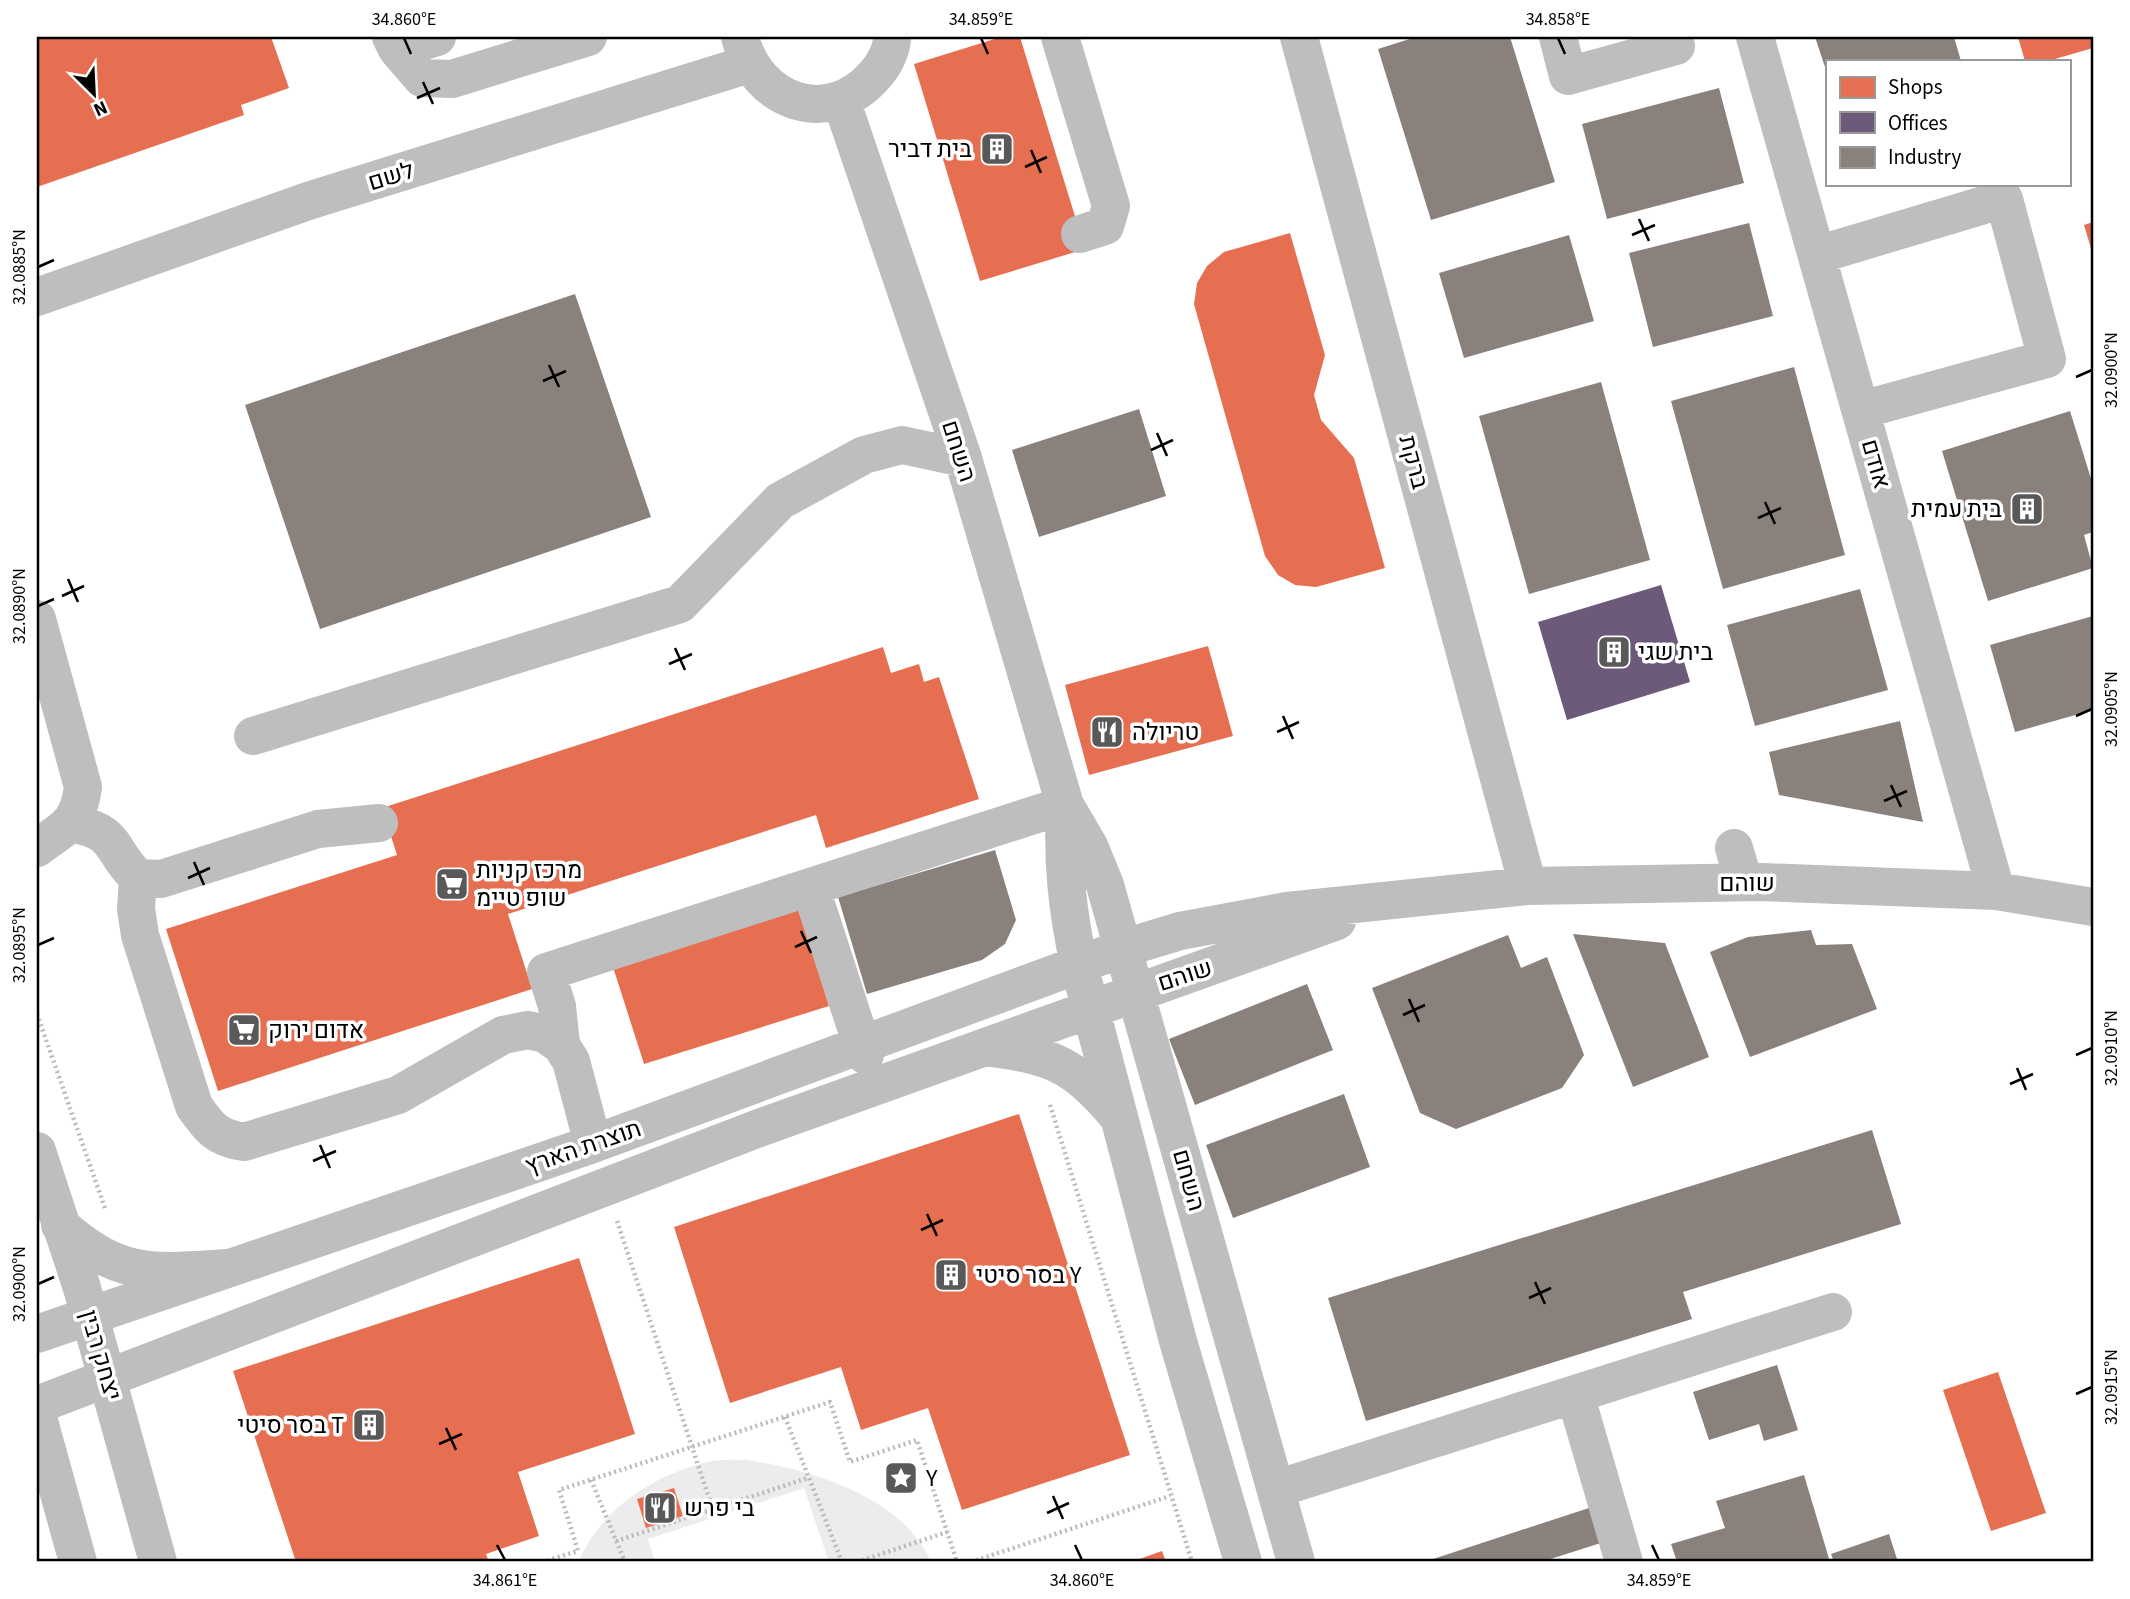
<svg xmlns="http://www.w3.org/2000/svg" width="2130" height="1599" viewBox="0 0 2130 1599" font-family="'Source Sans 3',Heebo,sans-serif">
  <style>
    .green { fill: #ececec }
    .shops { fill: #e76f51 }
    .offices { fill: #6d597a }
    .industry { fill: #8a817c }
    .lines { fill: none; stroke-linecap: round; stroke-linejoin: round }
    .path { stroke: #b9b9b9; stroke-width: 4.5; stroke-dasharray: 2 3.5; stroke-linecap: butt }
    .minor { stroke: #bebebe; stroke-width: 38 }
    .major { stroke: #bebebe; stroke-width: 38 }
    .ticks { fill: none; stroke: #000; stroke-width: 2.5 }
    .labels { text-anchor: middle; stroke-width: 7; stroke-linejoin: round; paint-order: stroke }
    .poi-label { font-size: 24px; fill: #000; stroke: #fff; text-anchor: start }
    .street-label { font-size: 24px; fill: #000; stroke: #fff }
    .neatline { fill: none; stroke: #000; stroke-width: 2.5 }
    .ticks-label { font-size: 18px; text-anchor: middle; fill: #000 }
  </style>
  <rect width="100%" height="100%" fill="#fff"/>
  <path class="green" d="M747,1460C811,1470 902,1496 931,1562H829L804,1488L648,1539L655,1562H579C599,1510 655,1474 708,1462C720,1459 734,1460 747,1460Z"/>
  <path class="shops" d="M37,37H271L289,88L241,105L244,115L37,187Z
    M1001,37H1020L1085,249L980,281L914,64Z
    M2018,37H2093V48L2048,61H2025Z
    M2093,222V255L2084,225Z
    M1290,233L1325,355L1314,395L1321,420L1354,458L1385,568L1316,587L1295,585L1278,575L1265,556L1194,304L1197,283L1207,266L1224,252Z
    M1208,646L1233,736L1089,775L1065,685Z
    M883,647L891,673L919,664L924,682L939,677L979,799L826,848L816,815L508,914L532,989L218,1091L166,929L397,855L382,808Z
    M799,910L829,1006L644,1064L613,967Z
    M1019,1114L1130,1455L962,1510L928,1408L861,1430L841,1367L730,1403L674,1227Z
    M579,1258L635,1434L518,1472L539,1536L486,1554L489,1562H296L233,1371Z
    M1998,1372L2046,1513L1991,1531L1943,1390Z
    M674,1488L683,1516L646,1528L637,1499Z
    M1162,1551L1166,1562H1131Z"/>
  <path class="offices" d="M1661,585L1690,682L1567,720L1538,622Z"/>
  <path class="industry" d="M1416,37H1510L1555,182L1431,220L1378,49Z
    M1815,37H1954L1961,61H1827V73Z
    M1719,88L1744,183L1607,219L1582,124Z
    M1749,223L1773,316L1653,347L1629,253Z
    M1569,235L1594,321L1464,358L1439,273Z
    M575,294L651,517L320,629L245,405Z
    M1794,367L1845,555L1723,589L1671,401Z
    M1601,382L1650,560L1529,594L1479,416Z
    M1139,409L1166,496L1039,537L1012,450Z
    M2070,411L2093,485V532L2084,535L2093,568L1988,601L1942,451Z
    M1860,589L1888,690L1755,726L1727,625Z
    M2093,616V710L2015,732L1990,645Z
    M1900,721L1923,822L1779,795L1769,752Z
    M995,850L1016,920L1005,944L982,960L867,994L838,897Z
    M1811,930L1816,945L1852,944L1877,1009L1750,1057L1710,952L1748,937Z
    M1573,934L1665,943L1709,1057L1633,1087Z
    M1508,935L1521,968L1547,957L1584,1055L1562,1088L1456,1129L1420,1113L1372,988Z
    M1307,984L1333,1050L1195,1105L1169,1039Z
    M1344,1094L1370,1167L1233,1218L1206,1145Z
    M1872,1130L1901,1224L1683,1292L1692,1319L1366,1421L1328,1298Z
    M1777,1365L1798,1430L1764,1441L1759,1424L1709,1440L1693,1392Z
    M1804,1475L1830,1562H1677L1671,1544L1725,1528L1716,1501Z
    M1592,1507L1604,1542L1541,1562H1424Z
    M1889,1534L1898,1562H1834L1831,1554Z"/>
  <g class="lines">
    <path class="path" d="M37,1014L106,1211
      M1050,1105L1192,1562
      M617,1221L713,1510
      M785,1417L842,1562
      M591,1480L625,1562
      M616,1541L808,1478
      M542,1562L578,1551L559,1490L830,1402L850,1462L917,1440L957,1562
      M857,1562L947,1532
      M971,1562L1170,1496"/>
    <path class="minor" d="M391,37L397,49L422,78L452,79L588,37
      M740,37C756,102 828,129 875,75C884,65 892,50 892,37
      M1060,37L1111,206L1105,226L1080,234
      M1299,37L1528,886
      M1558,37L1568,76L1676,46L1673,37
      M1755,37L1996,891
      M397,49L437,37
      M841,100L963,458L1065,805L1089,846L1105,885L1296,1562
      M1817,255L2004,199L2047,359L1861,410
      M37,297L308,201L749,64
      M37,619L83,787C78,825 65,827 37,848
      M253,736L680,604L780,501L864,455L902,445L963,458
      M1065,805C1062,862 1067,909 1079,965L1178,1341L1243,1562
      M71,823C121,833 107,848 138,878L161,879L318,829L379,823
      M1734,848L1744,882
      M138,878L136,909L140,935L194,1106C209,1128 217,1138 244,1142L398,1095L503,1035L528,1030L545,1034L561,1045L571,1061L593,1144
      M811,889L865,1055
      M561,1045L557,1006L546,972L1065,805
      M985,1047C1052,1056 1072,1063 1116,1114
      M37,1334L593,1144L1124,948L1180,931L1287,911L1528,886L1762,882L1996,891L2093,907
      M1575,1394L1624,1562
      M37,1405L759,1128L1337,921
      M1276,1489L1833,1312"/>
    <path class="major" d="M37,1151L82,1288L158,1562
      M60,1225C119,1278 152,1273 227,1268
      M37,1414L78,1562"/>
  </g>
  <path class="ticks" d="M404,38L411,54M981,38L988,54M1558,38L1565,54M423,82L433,104M417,98L440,88M1031,150L1041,173M1025,167L1047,157M1639,219L1649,241M1632,235L1655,225M38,267L54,260M549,365L559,387M2076,377L2092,370M543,381L566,371M1157,433L1167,456M1151,450L1173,440M1765,502L1775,524M1758,518L1781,508M68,579L78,602M62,596L84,586M38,606L54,599M675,648L685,670M669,664L692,654M1283,716L1293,739M2076,716L2092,709M1277,732L1299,722M1891,785L1901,807M1884,801L1907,791M194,862L204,885M188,878L210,868M801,931L811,953M38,945L54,938M795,947L817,937M1409,999L1419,1022M1403,1015L1425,1005M2076,1055L2092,1048M2017,1068L2026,1090M2010,1084L2033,1074M320,1145L330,1168M313,1161L336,1151M927,1214L937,1236M921,1230L943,1220M1535,1282L1545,1304M38,1284L54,1277M1529,1298L1551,1288M2076,1394L2092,1387M446,1428L456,1450M439,1444L462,1434M1053,1496L1063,1519M1047,1513L1069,1503M497,1545L505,1560M1075,1545L1082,1560M1652,1545L1659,1560"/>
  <defs>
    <symbol id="building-square" viewBox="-11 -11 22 22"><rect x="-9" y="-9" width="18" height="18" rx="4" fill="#595959" stroke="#fff"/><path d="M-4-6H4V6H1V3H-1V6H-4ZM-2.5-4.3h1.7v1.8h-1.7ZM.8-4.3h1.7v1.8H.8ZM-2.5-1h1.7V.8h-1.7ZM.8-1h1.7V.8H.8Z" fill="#fff"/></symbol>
    <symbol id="restaurant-square" viewBox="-11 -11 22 22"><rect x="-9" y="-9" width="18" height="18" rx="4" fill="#595959" stroke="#fff"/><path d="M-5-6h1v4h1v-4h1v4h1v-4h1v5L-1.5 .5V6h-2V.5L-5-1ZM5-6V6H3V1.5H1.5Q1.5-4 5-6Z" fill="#fff"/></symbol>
    <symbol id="supermarket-square" viewBox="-11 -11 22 22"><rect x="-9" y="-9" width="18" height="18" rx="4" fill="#595959" stroke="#fff"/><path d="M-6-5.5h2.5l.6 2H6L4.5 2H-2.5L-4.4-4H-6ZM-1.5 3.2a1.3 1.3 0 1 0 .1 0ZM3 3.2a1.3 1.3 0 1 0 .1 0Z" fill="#fff"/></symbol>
    <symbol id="sight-square" viewBox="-11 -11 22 22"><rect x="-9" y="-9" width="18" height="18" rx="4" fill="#595959" stroke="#fff"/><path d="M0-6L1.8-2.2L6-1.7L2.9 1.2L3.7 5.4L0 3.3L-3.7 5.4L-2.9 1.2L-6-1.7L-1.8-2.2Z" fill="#fff"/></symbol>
  </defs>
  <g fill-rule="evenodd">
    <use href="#building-square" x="978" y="130" width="38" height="38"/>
    <use href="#building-square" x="2008" y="490" width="38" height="38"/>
    <use href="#building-square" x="1595" y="633" width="38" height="38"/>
    <use href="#restaurant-square" x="1088" y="713" width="38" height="38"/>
    <use href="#supermarket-square" x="433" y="865" width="38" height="38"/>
    <use href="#supermarket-square" x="225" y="1011" width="38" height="38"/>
    <use href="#building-square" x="932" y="1256" width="38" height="38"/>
    <use href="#building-square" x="350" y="1406" width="38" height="38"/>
    <use href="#sight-square" x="882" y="1459" width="38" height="38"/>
    <use href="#restaurant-square" x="641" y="1489" width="38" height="38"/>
  </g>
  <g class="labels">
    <g class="poi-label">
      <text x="972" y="157" text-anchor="end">בית דביר</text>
      <text x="2002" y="517" text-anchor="end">בית עמית</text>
      <text x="1638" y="660">בית שגי</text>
      <text x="1132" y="740">טריולה</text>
      <text x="476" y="878">מרכז קניות<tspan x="476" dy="28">שופ טיימ</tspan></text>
      <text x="268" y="1038">אדום ירוק</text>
      <text x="976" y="1283">בסר סיטי Y</text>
      <text x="344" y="1433" text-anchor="end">בסר סיטי T</text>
      <text x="926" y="1486">Y</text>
      <text x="684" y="1516">בי פרש</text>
    </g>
    <g class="street-label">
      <text transform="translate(391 176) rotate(-17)" y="8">לשם</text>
      <text transform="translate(959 451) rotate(72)" y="8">השחם</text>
      <text transform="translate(1414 462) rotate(75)" y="8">ברקת</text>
      <text transform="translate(1876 464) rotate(74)" y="8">אודם</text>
      <text x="1747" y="891">שוהם</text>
      <text transform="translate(1185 975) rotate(-18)" y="8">שוהם</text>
      <text transform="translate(583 1147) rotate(-19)" y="8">תוצרת הארץ</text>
      <text transform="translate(1189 1180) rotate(74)" y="8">השחם</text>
      <text transform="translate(101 1355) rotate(74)" y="8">יצחק רבין</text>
    </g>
  </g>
  <rect width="2130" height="1599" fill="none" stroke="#ffffff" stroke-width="77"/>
  <rect x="1826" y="60" width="245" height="126" fill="#ffffff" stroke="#999999" stroke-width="2"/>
  <rect x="1840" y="77" width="35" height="21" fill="#e76f51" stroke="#999999" stroke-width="2"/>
  <text x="1888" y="94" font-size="21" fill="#000000">Shops</text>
  <rect x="1840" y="112" width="35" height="21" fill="#6d597a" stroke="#999999" stroke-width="2"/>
  <text x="1888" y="130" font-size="21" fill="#000000">Offices</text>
  <rect x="1840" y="147" width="35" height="21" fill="#8a817c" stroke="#999999" stroke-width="2"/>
  <text x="1888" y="164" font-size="21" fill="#000000">Industry</text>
  <g transform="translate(94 94) rotate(156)" stroke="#ffffff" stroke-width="5" paint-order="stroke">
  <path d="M0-5L12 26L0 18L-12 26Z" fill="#000000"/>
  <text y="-10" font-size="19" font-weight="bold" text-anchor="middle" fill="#000000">N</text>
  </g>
  <rect x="38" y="38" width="2054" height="1522" class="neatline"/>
  <g class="ticks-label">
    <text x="404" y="25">34.860°E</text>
    <text x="981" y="25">34.859°E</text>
    <text x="1558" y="25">34.858°E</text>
    <text transform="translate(19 267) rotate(-90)" y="6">32.0885°N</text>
    <text transform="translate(2111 370) rotate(-90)" y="6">32.0900°N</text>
    <text transform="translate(19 606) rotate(-90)" y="6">32.0890°N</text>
    <text transform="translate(2111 709) rotate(-90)" y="6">32.0905°N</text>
    <text transform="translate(19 945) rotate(-90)" y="6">32.0895°N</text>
    <text transform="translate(2111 1048) rotate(-90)" y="6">32.0910°N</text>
    <text transform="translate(19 1284) rotate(-90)" y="6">32.0900°N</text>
    <text transform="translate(2111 1387) rotate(-90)" y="6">32.0915°N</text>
    <text x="505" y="1586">34.861°E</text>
    <text x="1082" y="1586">34.860°E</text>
    <text x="1659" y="1586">34.859°E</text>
  </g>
</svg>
